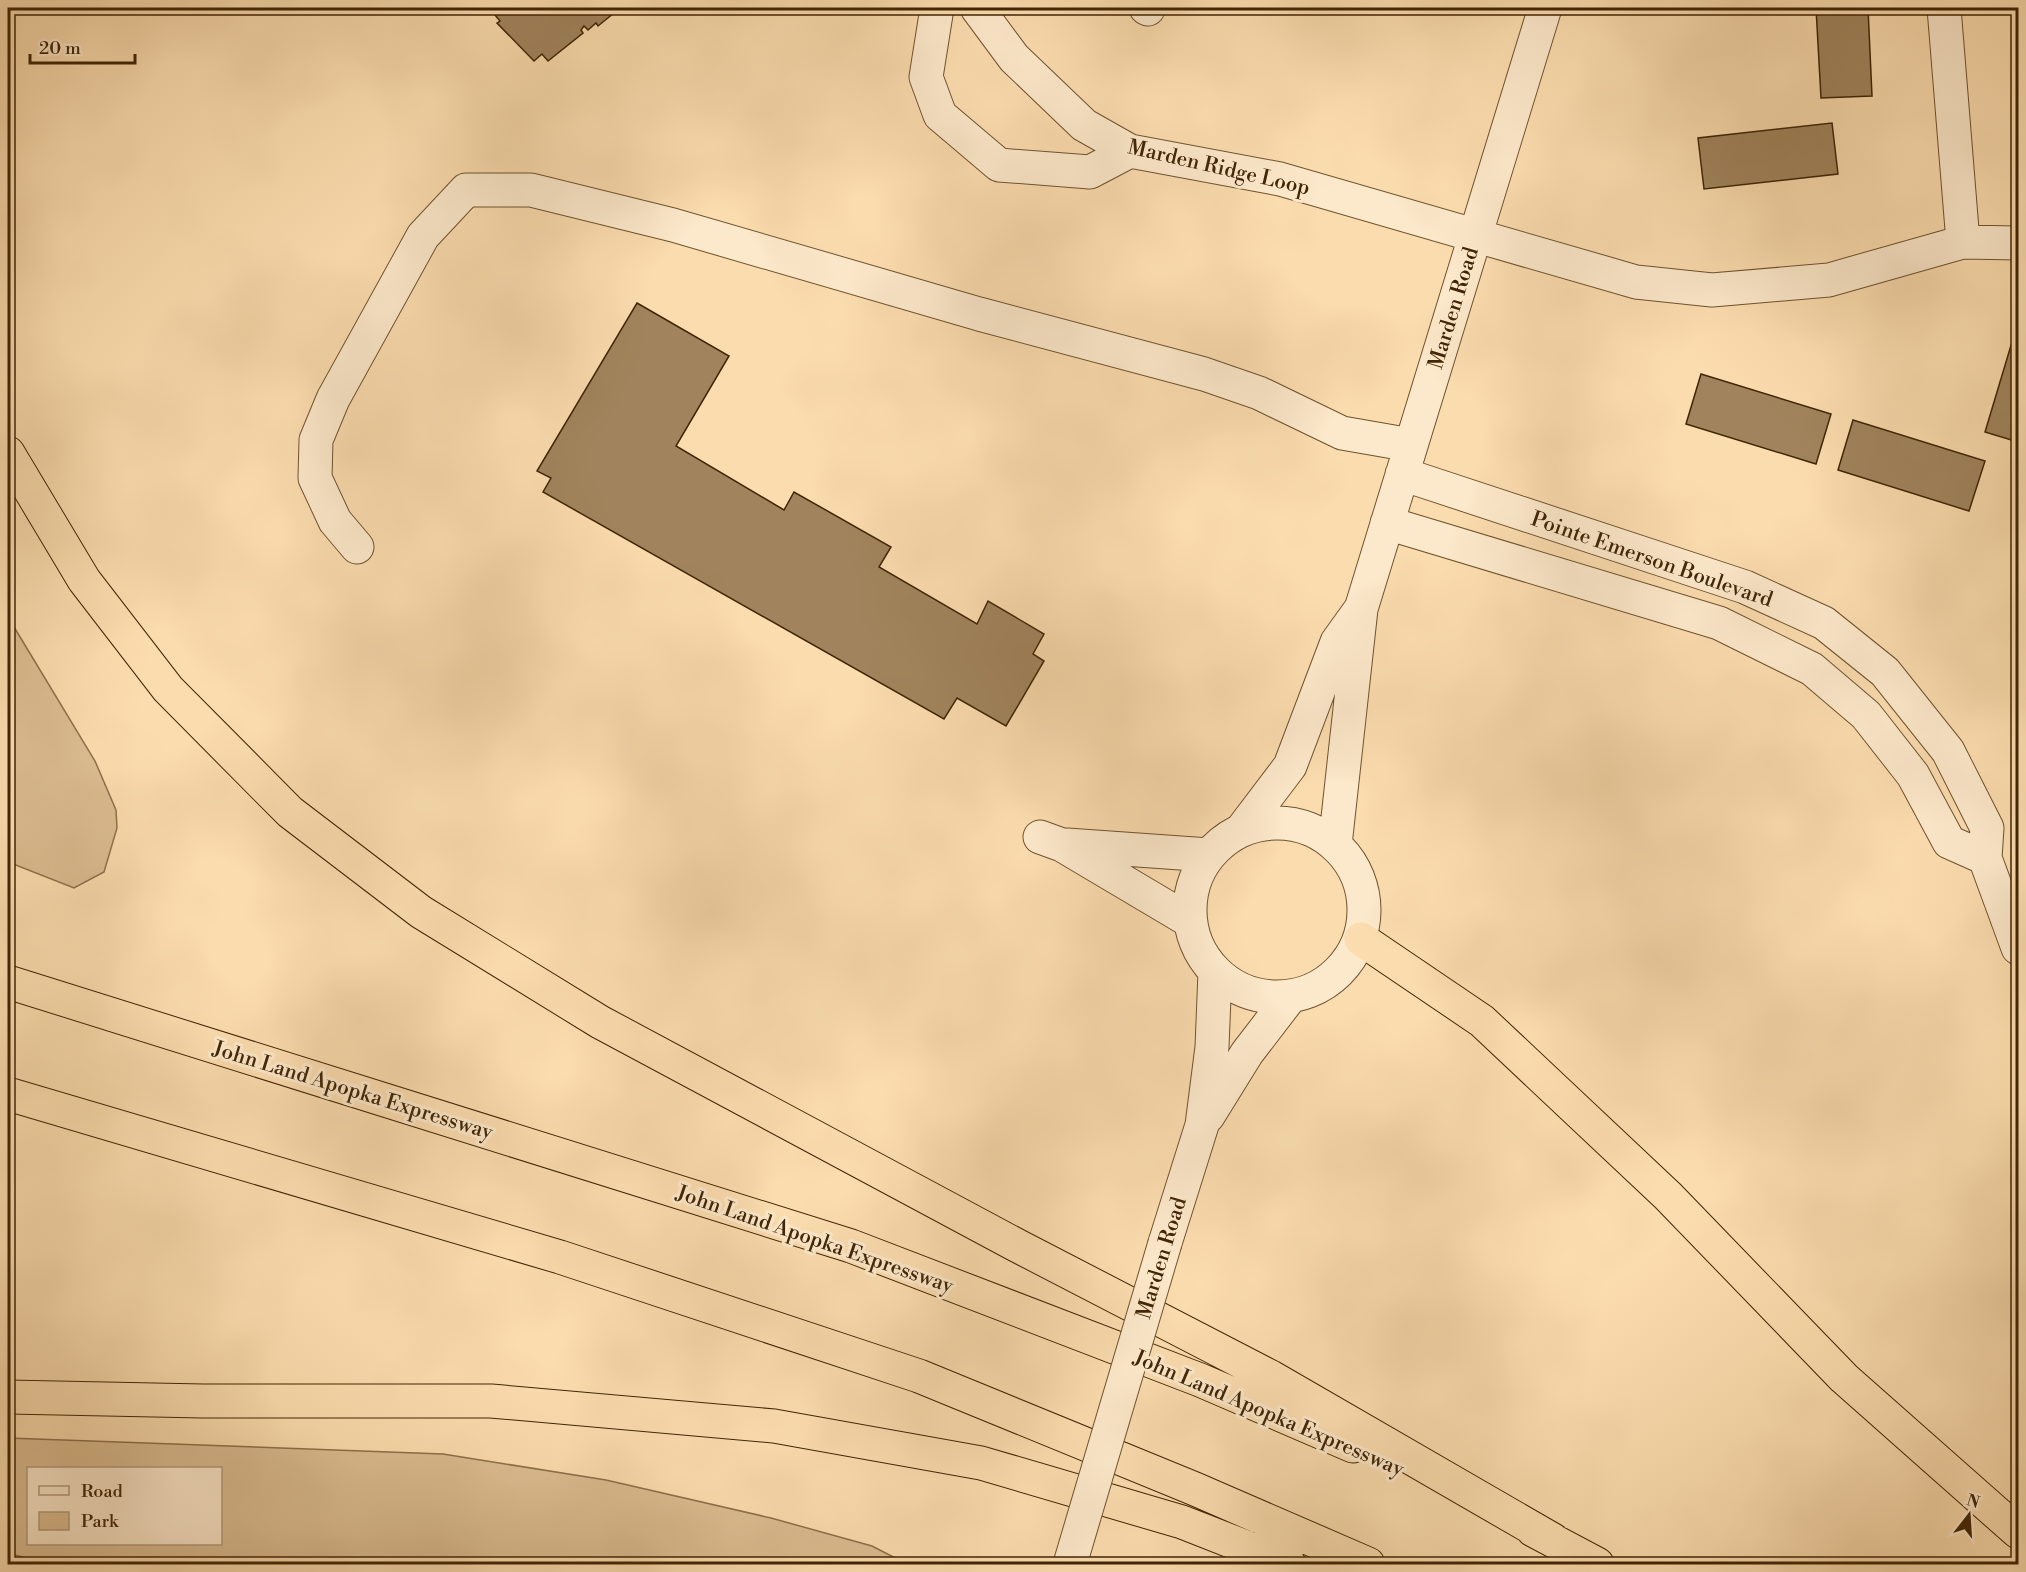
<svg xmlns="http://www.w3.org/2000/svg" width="2026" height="1572" viewBox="0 0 2026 1572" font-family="'Libre Bodoni',serif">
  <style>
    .green { fill: #dbbd91; stroke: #8e714b; stroke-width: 1.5; fill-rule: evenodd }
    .building { fill: #a1845d; stroke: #402505; stroke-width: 1.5 }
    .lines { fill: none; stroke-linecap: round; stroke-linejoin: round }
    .minor-casing { stroke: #6f532f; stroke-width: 35 }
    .highway-casing { stroke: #402505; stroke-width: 35 }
    .minor { stroke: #fce8ca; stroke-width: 33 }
    .highway { stroke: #fbdcae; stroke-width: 33 }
    .minor-bridge-casing { stroke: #6f532f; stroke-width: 35; stroke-linecap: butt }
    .minor-bridge { stroke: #fce8ca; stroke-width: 33 }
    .labels { text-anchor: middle; stroke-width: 6; stroke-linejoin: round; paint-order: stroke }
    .street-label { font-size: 21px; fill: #402505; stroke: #fce8ca }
  </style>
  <rect width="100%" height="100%" fill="#fbdcae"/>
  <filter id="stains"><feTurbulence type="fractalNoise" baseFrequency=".00333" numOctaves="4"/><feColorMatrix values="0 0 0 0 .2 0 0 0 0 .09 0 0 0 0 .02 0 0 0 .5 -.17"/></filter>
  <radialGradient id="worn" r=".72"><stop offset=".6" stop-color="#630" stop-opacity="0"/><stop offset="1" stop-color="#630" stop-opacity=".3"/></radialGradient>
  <path class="green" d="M8,617L95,761L116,810L117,828L104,872L74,888L8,862Z
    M8,1438L443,1454L606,1480L771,1518L872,1546L907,1564H47L8,1553ZM28,1468H220V1544H28Z"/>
  <path class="building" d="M498,8H618L619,9L598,26L596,23L588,30L584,26L581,30L583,33L548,61L542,54L534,61L497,23L500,21L495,15L500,10Z
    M1816,8H1868L1872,96L1821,98Z
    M1832,123L1838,174L1704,189L1698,138Z
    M637,303L729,356L676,446L784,510L794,492L891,547L879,567L977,624L988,601L1044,634L1033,654L1044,661L1006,726L957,698L944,719L543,492L551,478L537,471Z
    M2018,322V442L1985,432Z
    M1701,374L1831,414L1816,464L1686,424Z
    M1853,420L1985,461L1969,511L1838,470Z"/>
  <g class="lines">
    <defs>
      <path id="minor" d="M937,8L926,77L940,115L999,165L1090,172L1130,151
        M977,8L1014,58L1084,125L1130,151L1280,179L1636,282L1712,290L1829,280L1963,242L2018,243
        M1146,8L1148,9
        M1944,8L1963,242
        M1402,474L1745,587L1824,623L1885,672L1948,751L1987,828L1985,858L2018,948
        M1387,523L1719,623L1812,669L1866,715L1913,775L1949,842L1985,858
        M357,547L335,521L315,478L316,440L333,399L423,236L466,190H531L673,225L979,314L1204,374L1259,393L1342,433L1411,445
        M1190 910a87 87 0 1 1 174 0a87 87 0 1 1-174 0Z
        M1243,828L1290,766L1337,642L1360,610
        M1040,837L1062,845L1190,921
        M1067,845L1209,855
        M1335,845L1361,609L1545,8
        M1208,1116L1247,1053L1290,997
        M1165,1243L1202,1125L1212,1047L1215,972"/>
      <path id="highway" d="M8,453L84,580L168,689L290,812L421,912L600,1022L1018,1246L1271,1377L1553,1540
        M1361,939L1482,1021L1668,1196L1844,1378L2018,1532
        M8,982L851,1246L1200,1380L1353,1446
        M8,1094L560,1257L919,1376L1195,1489L1368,1564
        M8,1397L203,1401H491L774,1426L981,1463L1182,1522L1289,1564
        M1533,1530L1597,1564"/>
    </defs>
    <use href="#minor" class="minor-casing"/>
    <use href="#highway" class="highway-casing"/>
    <use href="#minor" class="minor"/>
    <use href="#highway" class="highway"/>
    <defs>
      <path id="minor-bridge" d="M1070,1564L1165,1243"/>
    </defs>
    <use href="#minor-bridge" class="minor-bridge-casing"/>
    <use href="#minor-bridge" class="minor-bridge"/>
  </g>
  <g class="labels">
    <g class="street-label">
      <text transform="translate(1219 167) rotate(13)" y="7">Marden Ridge Loop</text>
      <text transform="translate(1453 308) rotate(-73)" y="7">Marden Road</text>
      <text transform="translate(1652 559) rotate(19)" y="7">Pointe Emerson Boulevard</text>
      <text transform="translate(353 1090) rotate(17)" y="7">John Land Apopka Expressway</text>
      <text transform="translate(815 1239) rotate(19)" y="7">John Land Apopka Expressway</text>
      <text transform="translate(1161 1258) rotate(-73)" y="7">Marden Road</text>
      <text transform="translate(1269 1413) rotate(23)" y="7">John Land Apopka Expressway</text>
    </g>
  </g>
  <rect width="2026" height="1572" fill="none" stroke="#fbdcae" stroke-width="30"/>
  <rect x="9" y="9" width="2008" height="1554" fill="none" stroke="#402505" stroke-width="3"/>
  <rect x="15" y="15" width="1996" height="1542" fill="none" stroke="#402505" stroke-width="1.5"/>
  <rect x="27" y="1467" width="195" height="78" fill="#fce8ca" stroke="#b19a7b" stroke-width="1.5"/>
  <rect x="39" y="1486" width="30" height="9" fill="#fce8ca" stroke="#b19a7b" stroke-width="1.5"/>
  <text x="81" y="1497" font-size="18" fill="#402505">Road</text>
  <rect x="39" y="1512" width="30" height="18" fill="#dbbd91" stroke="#b19a7b" stroke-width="1.5"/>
  <text x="81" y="1527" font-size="18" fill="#402505">Park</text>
  <g transform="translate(1969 1515) rotate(17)" stroke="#fce8ca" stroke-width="4.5" paint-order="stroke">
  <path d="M0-4.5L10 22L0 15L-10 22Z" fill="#402505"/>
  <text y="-9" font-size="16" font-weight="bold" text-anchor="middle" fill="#402505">N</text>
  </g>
  <path d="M30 54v9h105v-9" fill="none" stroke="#402505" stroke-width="3"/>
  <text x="39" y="54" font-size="18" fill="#402505" stroke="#fce8ca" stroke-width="4.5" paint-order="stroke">20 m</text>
  <rect width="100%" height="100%" filter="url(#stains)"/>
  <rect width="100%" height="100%" fill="url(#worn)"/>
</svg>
